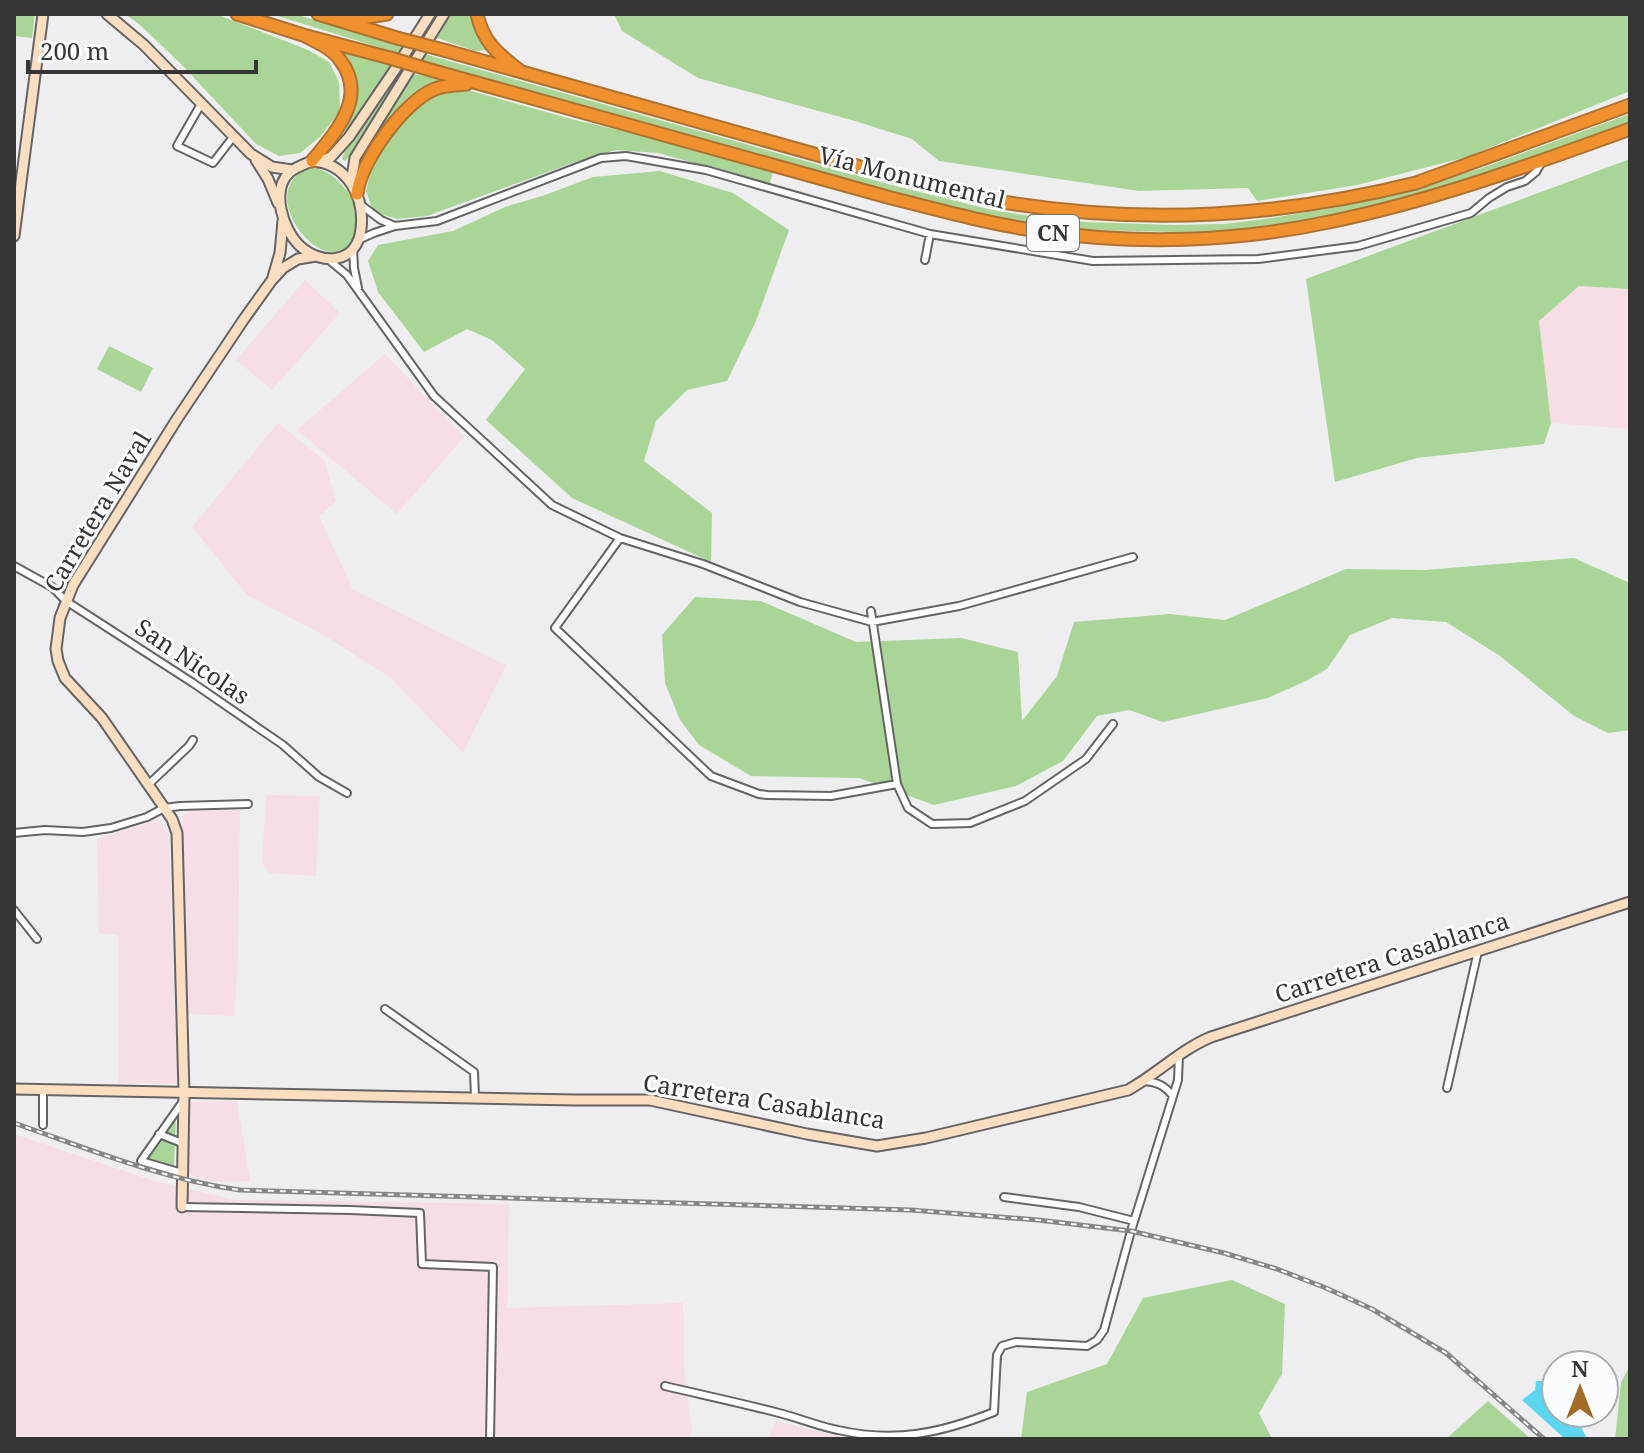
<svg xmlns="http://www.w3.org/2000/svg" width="1644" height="1453" viewBox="0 0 1644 1453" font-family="'Noto Serif',serif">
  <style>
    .industrial { fill: #f6dde6 }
    .green { fill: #a9d696 }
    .water { fill: #59d7f1 }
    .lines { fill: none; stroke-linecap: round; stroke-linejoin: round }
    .street-casing { stroke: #646466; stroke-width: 10 }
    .secondary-casing { stroke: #646466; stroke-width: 13 }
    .highway-casing { stroke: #af7130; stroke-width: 15 }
    .street { stroke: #fff; stroke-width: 6 }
    .secondary { stroke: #fbdec0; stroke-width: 9 }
    .highway { stroke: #f1912d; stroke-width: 11 }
    .rail-casing { stroke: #868687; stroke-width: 5 }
    .rail { stroke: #fbfcfd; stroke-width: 2; stroke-dasharray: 6; stroke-linecap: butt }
    .highway-bridge-casing { stroke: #af7130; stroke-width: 15; stroke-linecap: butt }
    .highway-bridge { stroke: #f1912d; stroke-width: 11 }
    .labels { text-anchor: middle; stroke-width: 6; stroke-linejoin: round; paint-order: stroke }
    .shield { fill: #fbfcfd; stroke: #707172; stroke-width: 2 }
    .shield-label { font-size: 22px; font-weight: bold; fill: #353536 }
    .street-label { font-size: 24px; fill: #353536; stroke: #fbfcfd }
  </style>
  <rect width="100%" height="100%" fill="#eeeef0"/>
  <path class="industrial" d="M305,280L340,313L272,390L236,360Z
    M1579,286L1630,289V429L1551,423L1539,321Z
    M385,354L464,437L397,514L297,430Z
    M278,423L324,460L336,501L319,516L353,590L506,665L463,753L391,678L327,637L247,595L192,527Z
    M266,795L320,796L316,876L269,873L262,863Z
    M240,810L238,958L234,1016L185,1014L182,816L189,811Z
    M157,820L169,835L177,1084L118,1083V935L99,933L97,839Z
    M237,1101L250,1181L216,1182L187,1174L188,1102Z
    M14,1134L151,1180L235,1200L509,1204L507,1308L683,1303L684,1368L692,1432L688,1439H14Z
    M776,1421L849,1439H767Z"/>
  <path class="green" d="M14,14H35L32,38L14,36Z
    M125,14H216L308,50L329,62L339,82L340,111L320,137L300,153L279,156L256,144L181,64L140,25Z
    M271,14H295L428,55L888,184L988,209L1036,217L1085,222L1173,225L1224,224L1272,218L1338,207L1392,194L1479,169L1630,114V123L1481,177L1394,202L1341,214L1274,226L1226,231L1175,232L1088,230L1038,225L990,216L890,192L430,63Z
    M451,14H474L488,50L475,51L437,38Z
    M614,14H1630V91L1467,157L1357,185L1257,201L1248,188L1139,191L939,161L912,139L855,121L698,78L622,31Z
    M348,50L391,66L344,137C349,118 361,92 353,73C349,66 343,58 339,51Z
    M400,69L404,71L348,158L345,161L343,160L342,158L345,151Z
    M412,74L449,80C402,83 382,134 360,168L363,153Z
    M445,89L468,90L571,119L648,137L773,171L770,184L658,153L616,150L575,162L427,216L398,219L383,215L372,208L366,191L370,175L387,141L410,109Z
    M1630,159V289L1579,286L1539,321L1551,423L1544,444L1417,458L1335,482L1306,279Z
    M312,168C342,170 370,216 352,242C322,283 249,186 312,168Z
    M660,171L733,193L789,230L756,321L727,381L687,390L656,421L644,461L712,513L711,562L572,498L486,420L525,369L492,340L467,329L424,352L378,292L368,261L378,245L453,231L505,207L545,195L593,177Z
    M109,346L153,368L141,392L97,369Z
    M1574,558L1630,583V730L1608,733L1574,716L1500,656L1446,622L1392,618L1350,635L1327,669L1306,681L1268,698L1163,722L1129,710L1097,716L1063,761L1016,786L934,805L859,778L751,776L699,745L680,720L665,683L662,635L695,597L761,601L856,642L961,638L1018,652L1022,721L1057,676L1074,622L1170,614L1225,620L1346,569L1425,570Z
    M176,1116L174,1167L148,1159Z
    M1232,1280L1285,1304L1282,1374L1259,1413L1272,1439H1021L1027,1392L1107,1364L1143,1298Z
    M1630,1366V1439H1615L1621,1382Z
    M1488,1401L1531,1439H1446Z"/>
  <path class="water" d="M1536,1381H1556V1413H1574L1587,1439H1565L1522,1400L1535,1390Z"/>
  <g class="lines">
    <defs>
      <path id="street" d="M201,104L177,146L213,163L233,137
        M361,205L381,220L395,226
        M358,240L374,233L395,226L437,221L601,158L626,156L706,170L930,234L1093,261L1258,259L1358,246L1471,213L1489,198L1507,187L1525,181L1536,172L1542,161
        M353,248L354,268L358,288
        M329,260L347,275L434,396L552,505L620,538L703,564L800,602L872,622L959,606L1133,557
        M925,260L930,234
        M620,538L555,628L711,776L759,794L767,795L831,796L897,784
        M14,566L52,587L66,601L193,683L283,745L319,777L347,793
        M871,611L897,784L908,808L932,824L970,823L1025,801L1086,759L1113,724
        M148,785L189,746L193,740
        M14,833L45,830L83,832L111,828L147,817L164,808L180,806L248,804
        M14,910L37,939
        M385,1009L474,1072L475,1097
        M1144,1081C1158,1082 1165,1086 1173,1096
        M1447,1088L1478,951
        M43,1091V1125
        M159,1134L182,1143
        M182,1173L141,1161L184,1100
        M1004,1197L1079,1207L1134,1221
        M182,1207L350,1210L420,1213L422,1264L493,1267L490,1439
        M665,1386C703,1395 741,1403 779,1413C799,1418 818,1426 838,1430C895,1443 941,1433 994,1412L997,1355L1002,1346L1016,1342L1087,1346L1097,1340L1104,1330L1131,1231L1178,1080L1179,1054"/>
      <path id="secondary" d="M107,14L144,45L251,154L272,167L292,170
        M256,160L268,179L278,203
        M312,161C347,163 365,197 361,229C357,264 322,266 300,246C283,230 270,190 290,172C296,167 305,164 312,161Z
        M318,162L331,157L349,137L394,71L430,14
        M351,183L355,158L444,14
        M14,236L43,14
        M273,277L280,253L283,221
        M14,1089L576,1100H650L807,1134L877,1146L926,1138L1128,1090C1157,1074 1180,1050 1211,1037L1630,902
        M182,1207L184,1093L177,833L172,819L102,718L65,678L58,661L56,649L60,618L73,585L177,419L244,319L272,280L283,268L298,259L316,256"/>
      <path id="highway" d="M237,14L303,35L390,58
        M318,14L397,38
        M477,14C483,42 497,53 519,70
        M348,20L387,14
        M303,35C316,42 332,48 340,60C369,97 335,133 312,161
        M447,51L896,177C934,186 972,198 1009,203C1150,225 1278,217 1416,183L1630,105
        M434,71L891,198C940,210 989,224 1039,231C1134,245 1235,242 1329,222C1432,201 1531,165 1630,129
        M357,194C360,162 404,101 435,89C445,85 456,85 467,84"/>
    </defs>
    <use href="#street" class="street-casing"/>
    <use href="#secondary" class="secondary-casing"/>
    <use href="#highway" class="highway-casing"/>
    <use href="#street" class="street"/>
    <use href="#secondary" class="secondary"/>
    <use href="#highway" class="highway"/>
    <defs>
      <path id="rail" d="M14,1123C89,1149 161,1179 240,1190L911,1210L1038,1220L1131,1231L1224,1253L1277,1269L1326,1288L1372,1309L1446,1353L1544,1439"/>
    </defs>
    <use href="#rail" class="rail-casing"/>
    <use href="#rail" class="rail"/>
    <defs>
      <path id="highway-bridge" d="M397,38L447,51
        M390,58L434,71"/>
    </defs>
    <use href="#highway-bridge" class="highway-bridge-casing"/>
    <use href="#highway-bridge" class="highway-bridge"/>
  </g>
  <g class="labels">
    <rect class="shield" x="1027" y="215" width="52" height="36" rx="6"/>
    <g class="shield-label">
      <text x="1053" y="241">CN</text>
    </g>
    <g class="street-label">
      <text transform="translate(912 178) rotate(14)" y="8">Vía Monumental</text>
      <text transform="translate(98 512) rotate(-59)" y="8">Carretera Naval</text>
      <text transform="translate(192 662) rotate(34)" y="8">San Nicolas</text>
      <text transform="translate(1392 958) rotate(-18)" y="8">Carretera Casablanca</text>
      <text transform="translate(764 1102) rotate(9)" y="8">Carretera Casablanca</text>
    </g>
  </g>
  <rect width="1644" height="1453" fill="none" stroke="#353536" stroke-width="32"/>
  <g transform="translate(1580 1389)"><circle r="38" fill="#fbfcfd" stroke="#acacad" stroke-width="2"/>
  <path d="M0-6L14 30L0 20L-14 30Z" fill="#a26c27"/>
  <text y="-12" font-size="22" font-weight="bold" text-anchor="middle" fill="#353536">N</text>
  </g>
  <path d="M28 60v12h228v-12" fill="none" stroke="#353536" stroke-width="4"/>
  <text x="40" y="60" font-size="24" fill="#353536" stroke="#fbfcfd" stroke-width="6" paint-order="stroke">200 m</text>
</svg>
